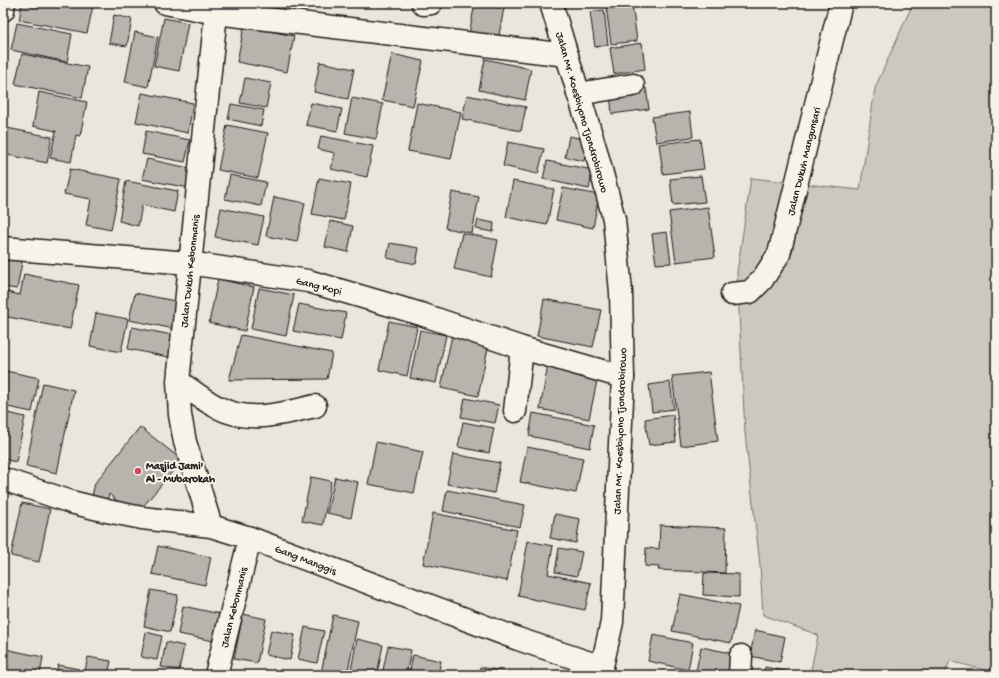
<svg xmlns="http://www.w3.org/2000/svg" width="999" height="678" viewBox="0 0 999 678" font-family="'Gochi Hand',sans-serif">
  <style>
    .green { fill: #ccc8c0; stroke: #74726e }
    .building { fill: #b6b4ac; stroke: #1c1c1c }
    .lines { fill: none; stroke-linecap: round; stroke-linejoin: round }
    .minor-casing { stroke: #1c1c1c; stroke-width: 25 }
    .major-casing { stroke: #1c1c1c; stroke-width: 25 }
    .minor { stroke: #f7f3e8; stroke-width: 22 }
    .major { stroke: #f7f3e8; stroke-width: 22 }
    .poi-dot { fill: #d1495b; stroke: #f7f3e8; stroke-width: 1.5 }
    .labels { text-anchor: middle; stroke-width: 4; stroke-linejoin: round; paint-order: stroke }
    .street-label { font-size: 11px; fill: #1c1c1c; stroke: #f7f3e8 }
    .poi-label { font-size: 11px; font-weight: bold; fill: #1c1c1c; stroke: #f7f3e8; text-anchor: start }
  </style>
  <rect width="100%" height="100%" fill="#eae6dc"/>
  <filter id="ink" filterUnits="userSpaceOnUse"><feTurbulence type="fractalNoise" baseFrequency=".025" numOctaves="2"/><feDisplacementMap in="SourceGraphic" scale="8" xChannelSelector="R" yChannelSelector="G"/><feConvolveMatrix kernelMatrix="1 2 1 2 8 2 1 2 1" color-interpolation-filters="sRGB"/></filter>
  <g filter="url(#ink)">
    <path class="green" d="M913,3H996V673L950,661L944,675H810L818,635L763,615L760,565L745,433L737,272L751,178L860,190L875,88Z"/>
    <path class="building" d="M22,3H75L93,6L87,33L19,20Z
      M290,3H303L302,7L289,5Z
      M475,3L504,8L498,40L469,34Z
      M632,3L637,41L611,44L606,6Z
      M604,10L608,45L595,47L590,12Z
      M114,15L132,19L127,46L109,43Z
      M164,18L188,23L179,71L154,66Z
      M17,23L72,34L67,62L11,50Z
      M244,26L294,36L287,72L237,62Z
      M135,32L158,37L148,87L125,82Z
      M642,43L645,69L614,74L610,48Z
      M22,54L88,67L82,98L15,84Z
      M392,54L423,61L413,106L382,100Z
      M485,59L531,69L525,100L479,90Z
      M320,62L354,69L348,99L314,92Z
      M245,78L271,83L266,108L240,103Z
      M646,88L649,109L612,114L610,93Z
      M39,92L87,102L80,136L76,135L71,162L50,158L56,131L33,126Z
      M142,93L193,103L188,133L136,122Z
      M467,95L526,107L521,131L462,119Z
      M352,98L383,104L376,139L345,133Z
      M311,103L342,109L337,131L306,125Z
      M417,103L461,112L451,159L408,151Z
      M231,104L264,110L261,126L228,119Z
      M690,112L693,137L656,142L652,117Z
      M227,125L268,133L258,178L218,170Z
      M7,128L52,137L47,163L3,154Z
      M146,131L190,140L185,162L142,154Z
      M321,136L373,146L367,177L331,169L335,153L318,149Z
      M569,136L588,140L584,161L565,157Z
      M700,139L704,169L663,174L659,144Z
      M508,142L544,149L538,174L503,166Z
      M147,159L198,170L194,189L142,179Z
      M547,161L593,170L589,189L543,179Z
      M70,169L121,179L111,230L86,225L91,199L64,194Z
      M230,175L266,182L261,206L225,199Z
      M701,176L705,202L673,205L670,179Z
      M319,178L351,184L344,220L312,214Z
      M126,181L178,191L174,212L142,205L138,226L119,221Z
      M513,181L554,189L547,225L506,217Z
      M563,188L599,195L593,228L556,220Z
      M452,192L479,197L472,233L445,228Z
      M274,197L305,203L297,242L266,236Z
      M708,207L715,257L676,262L669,212Z
      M221,208L264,217L258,245L215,237Z
      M478,220L494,223L493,232L476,229Z
      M330,221L353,226L348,252L325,247Z
      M667,232L671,263L656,264L652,234Z
      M462,233L498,240L491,277L454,269Z
      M390,243L419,248L416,264L387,258Z
      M3,253L23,257L17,289L3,287Z
      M24,274L79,285L70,329L3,316V291L20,295Z
      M218,279L254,287L245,331L209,323Z
      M259,288L294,295L286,336L251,329Z
      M135,293L180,302L175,329L129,320Z
      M544,299L601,310L593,347L537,336Z
      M299,304L346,313L341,340L293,331Z
      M96,313L128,319L121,352L90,346Z
      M389,321L417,327L407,376L379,370Z
      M132,327L177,336L173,358L128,349Z
      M420,330L446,335L436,383L410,378Z
      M241,335L332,353L327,379L229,380Z
      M452,335L489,343L478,396L441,388Z
      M548,365L598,376L589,419L540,409Z
      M6,371L39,378L32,412L3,406V385Z
      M709,372L718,441L681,446L672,376Z
      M670,382L674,409L652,412L649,385Z
      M43,383L74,390L57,473L26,466Z
      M465,398L499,405L495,423L461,417Z
      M8,413L25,417L16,462L3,459V440Z
      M533,413L594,425L590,448L529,436Z
      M673,415L676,442L649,445L645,419Z
      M463,422L494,428L489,453L458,447Z
      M140,427L182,460L135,516L109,494L106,505L91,501L95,483Z
      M376,442L423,452L414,493L368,484Z
      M527,447L583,458L576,493L520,482Z
      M453,454L500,463L494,493L447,484Z
      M311,477L331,481L323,525L302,521Z
      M335,477L358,482L351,518L327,513Z
      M447,490L525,505L520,527L443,511Z
      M22,503L50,509L39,562L11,556Z
      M433,513L517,530L507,581L423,564Z
      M555,514L580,519L576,543L550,538Z
      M660,525L726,528L725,573L658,570L659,567L645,566L646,548L659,549Z
      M528,541L553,546L548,574L591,583L585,610L518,596Z
      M158,546L211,557L205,585L152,574Z
      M559,548L582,552L577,576L555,572Z
      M704,573L739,574V597L703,595Z
      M151,590L178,595L170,632L144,626Z
      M680,594L739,606L731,643L672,631Z
      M183,606L220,614L214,641L178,634Z
      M243,614L266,619L257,663L234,659Z
      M333,615L358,621L347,675L321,673Z
      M305,627L324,631L317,663L298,659Z
      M271,630L295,635L290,660L266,655Z
      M755,630L785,637L780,662L750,656Z
      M146,632L162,636L157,660L141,657Z
      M653,635L693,643L688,670L648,661Z
      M357,639L383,645L377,675H350Z
      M166,642L184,646L179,670L161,667Z
      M388,646L411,650L406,675H382Z
      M701,647L736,654L731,675H718L696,671Z
      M5,649L43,657L40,675H3Z
      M413,655L441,661L438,675H409Z
      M88,657L111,661L108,675H84Z
      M58,665L79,669L77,675H56Z
      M480,667L516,674V675H479Z
      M765,667L790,672V675H764Z
      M669,672L684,675H668Z"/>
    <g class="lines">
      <defs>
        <path id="minor" d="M165,3L216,13L567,55
          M423,4L431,3
          M3,10L4,3
          M578,94L633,85
          M3,248L189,263L308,281L421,314L522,348L623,377
          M732,294L750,292L762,280L779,254L841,3
          M178,381C191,390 203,400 217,407C249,424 282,414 315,406
          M515,411L522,348
          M3,479L71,502L107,511L142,518L211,526L250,538L518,639L602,667
          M211,526L185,442L180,415L178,381L216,13
          M216,675L250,538
          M740,675L741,656"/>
        <path id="major" d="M551,3L596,151L614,219L621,292L623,377L612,622L600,675"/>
      </defs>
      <use href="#minor" class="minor-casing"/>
      <use href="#major" class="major-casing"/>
      <use href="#minor" class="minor"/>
      <use href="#major" class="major"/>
    </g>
  </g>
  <circle class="poi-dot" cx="138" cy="471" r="4"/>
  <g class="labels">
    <g class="street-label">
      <text transform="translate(583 112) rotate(74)" y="4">Jalan Mr. Koesbiyono Tjondrobirowo</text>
      <text transform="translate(803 161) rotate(-76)" y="4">Jalan Dukuh Mangunsari</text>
      <text transform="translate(189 271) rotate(-84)" y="4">Jalan Dukuh Kebonmanis</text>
      <text transform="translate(319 285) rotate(14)" y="4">Gang Kopi</text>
      <text transform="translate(619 431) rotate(-88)" y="4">Jalan Mr. Koesbiyono Tjondrobirowo</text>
      <text transform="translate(306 559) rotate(21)" y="4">Gang Manggis</text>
      <text transform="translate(233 607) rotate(-76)" y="4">Jalan Kebonmanis</text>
    </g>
    <g class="poi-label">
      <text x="146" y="469">Masjid Jami'<tspan x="146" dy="13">Al - Mubarokah</tspan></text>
    </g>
  </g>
  <rect width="999" height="678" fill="none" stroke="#f7f3e8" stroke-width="16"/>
  <rect x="8" y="8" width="983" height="662" fill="none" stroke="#1c1c1c" stroke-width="1.5" filter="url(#ink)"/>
</svg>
